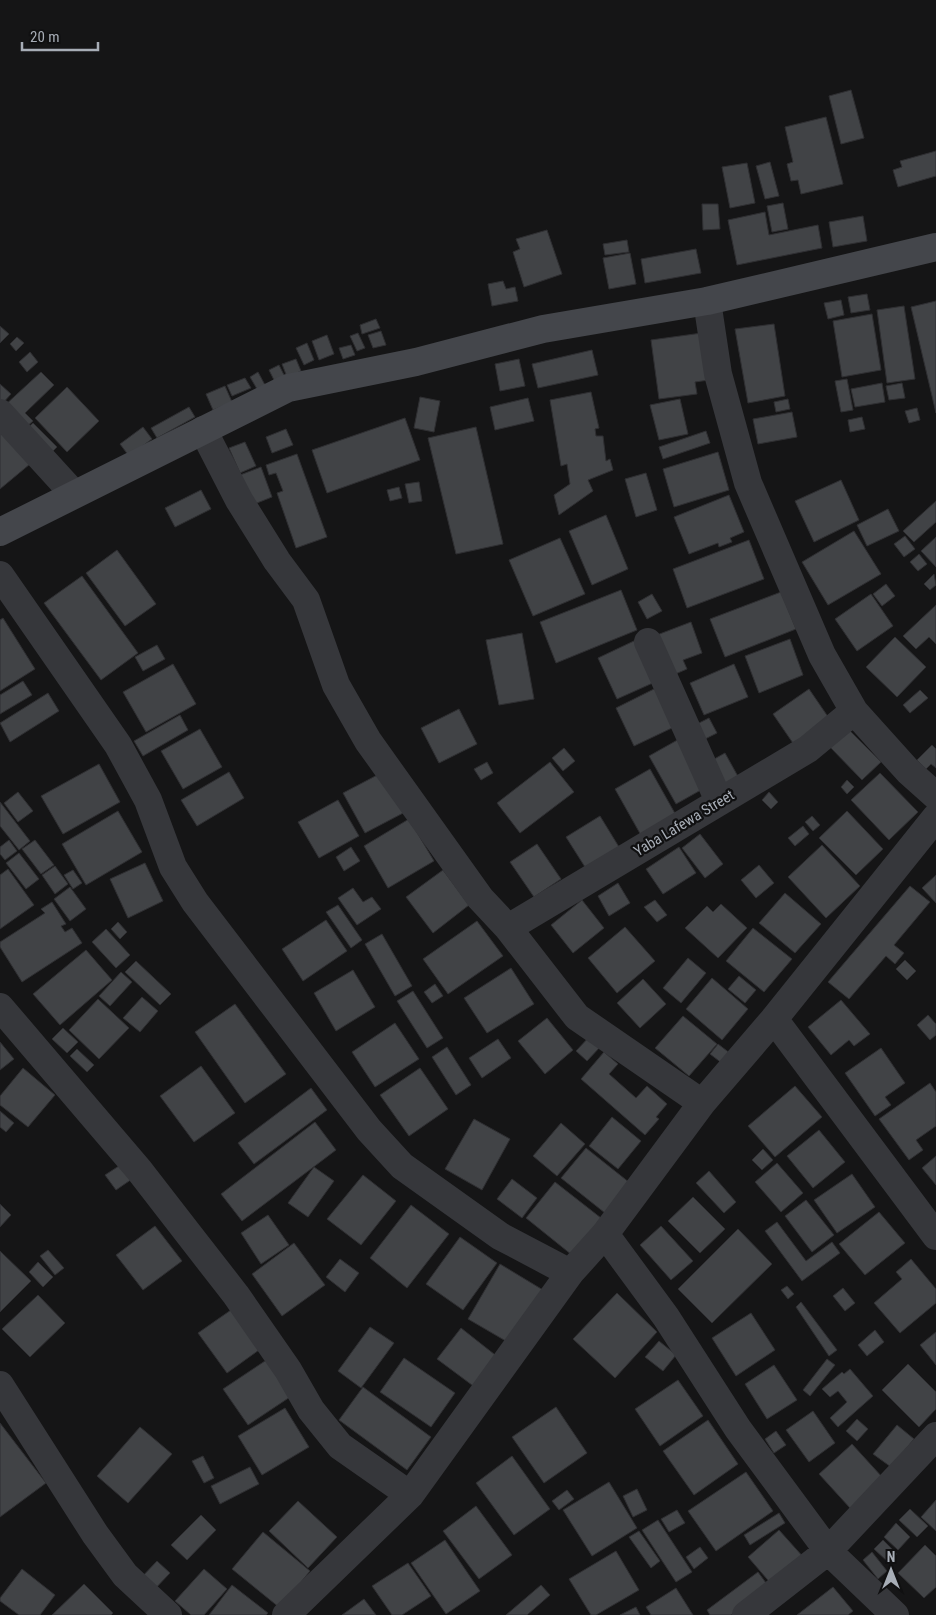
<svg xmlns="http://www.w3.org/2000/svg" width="936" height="1615" viewBox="0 0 936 1615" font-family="'Roboto Condensed',sans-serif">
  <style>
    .building { fill: #414346; stroke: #2f2f32 }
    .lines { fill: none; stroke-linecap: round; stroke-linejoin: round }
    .minor { stroke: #36373b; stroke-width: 28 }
    .secondary { stroke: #44464b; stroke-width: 28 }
    .labels { text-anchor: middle; stroke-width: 4.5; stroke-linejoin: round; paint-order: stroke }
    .street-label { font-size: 15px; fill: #a7adb6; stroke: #101011 }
  </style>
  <rect width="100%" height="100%" fill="#151516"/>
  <path class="building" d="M851,90L864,138L841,144L829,96Z
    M826,117L843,184L801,194L798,180L791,181L787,164L793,162L785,127Z
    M936,151V176L898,187L893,170L902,167L900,161Z
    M770,162L779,196L765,199L756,166Z
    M747,163L755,203L730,208L722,167Z
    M783,203L788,229L772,232L767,206Z
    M702,204H718L720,229L703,230Z
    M765,212L769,235L818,225L822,248L737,265L728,220Z
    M863,216L867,241L833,247L829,222Z
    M547,230L562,274L524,287L513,252L520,249L516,239Z
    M627,240L629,252L605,255L603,244Z
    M696,249L701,273L645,283L641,259Z
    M630,253L636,284L609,289L603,258Z
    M503,281L506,289L515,287L518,301L492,306L488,284Z
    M867,294L870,310L851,313L848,297Z
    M841,300L844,315L828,319L824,303Z
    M936,301V413L911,307Z
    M904,306L915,379L887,383L877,310Z
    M872,314L881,370L842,377L833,321Z
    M376,319L380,328L362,334L360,325Z
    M774,324L785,396L748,403L735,329Z
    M0,326L9,334L0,343Z
    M381,331L386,345L373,348L368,335Z
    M358,333L365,348L357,351L350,336Z
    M702,333L709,380L695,382L697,394L659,399L651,340Z
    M327,335L334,354L319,360L312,341Z
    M17,337L24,343L16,351L10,344Z
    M307,343L314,360L304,365L296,348Z
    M351,345L355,355L343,359L339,348Z
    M592,350L598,375L538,388L532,364Z
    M30,352L38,362L27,372L19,362Z
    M296,359L301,371L287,377L282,364Z
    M519,359L525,386L500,391L495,364Z
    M279,365L285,377L275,382L269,370Z
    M41,372L54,385L25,413L33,421L24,429L3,407Z
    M258,372L265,385L257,389L250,377Z
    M245,378L251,388L232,396L227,385Z
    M847,379L853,410L841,412L835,381Z
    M882,383L885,402L855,407L851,389Z
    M902,383L905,398L889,400L886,386Z
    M0,384L11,394L2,404L0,403Z
    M225,386L232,402L213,410L206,394Z
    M67,387L99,421L67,452L35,418Z
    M591,392L599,428L595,429L596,436H603L606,461L610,459L613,470L588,480L593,491L559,515L554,495L570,484L567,464L561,466L550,400Z
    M420,397L440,401L434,432L414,428Z
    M528,398L534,421L495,430L490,407Z
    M680,399L688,434L659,440L650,405Z
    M788,399L790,409L776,412L774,402Z
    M189,407L195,417L157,438L151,428Z
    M917,408L920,420L909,423L905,411Z
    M792,412L797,437L758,444L753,419Z
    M862,417L865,429L850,432L848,420Z
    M405,418L420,460L327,493L312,450Z
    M33,423L57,447L48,456L24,431Z
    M143,427L152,439L129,456L120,444Z
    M476,427L503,544L456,554L428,438Z
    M0,429L30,464L0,489Z
    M286,429L293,445L272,453L266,437Z
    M706,431L710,443L663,459L659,447Z
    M245,442L256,466L240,473L229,448Z
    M718,452L729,490L674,507L663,469Z
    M297,454L327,537L296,548L277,493L283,491L276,473L269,475L266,465Z
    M261,467L272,497L252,505L240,475Z
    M646,473L657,510L636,517L625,479Z
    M841,480L859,520L814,542L795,501Z
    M419,482L422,501L409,503L405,484Z
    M399,487L402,498L390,501L387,490Z
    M201,490L211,509L175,527L165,508Z
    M729,495L744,532L730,538L732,542L719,547L718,543L689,554L674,517Z
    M936,501V522L914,542L903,531Z
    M888,509L899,531L867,546L857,525Z
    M606,515L628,569L592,585L569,531Z
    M854,531L881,574L828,605L802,562Z
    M905,536L915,549L904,557L894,544Z
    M936,537V567L921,551Z
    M560,538L585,594L533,616L509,560Z
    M749,540L764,579L687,608L673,569Z
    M117,550L156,604L125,626L86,573Z
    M919,554L927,564L918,571L910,562Z
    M934,574L936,585L930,590L924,584Z
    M82,576L138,653L101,680L44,603Z
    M886,584L895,596L882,606L873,594Z
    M621,590L637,630L556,663L540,622Z
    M781,592L796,629L725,657L710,619Z
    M652,594L662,611L647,619L638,602Z
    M871,594L893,626L857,651L835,619Z
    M936,605V644L929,637L916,649L903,636Z
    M3,618L35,669L0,691V620Z
    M691,622L702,653L683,660L687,669L673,675L657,635Z
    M522,633L534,699L499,705L486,640Z
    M895,637L926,667L897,697L866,667Z
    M790,639L803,675L759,693L745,656Z
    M636,640L655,682L617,699L598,658Z
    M157,645L165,659L143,671L135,657Z
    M173,664L196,704L146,732L123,692Z
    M734,664L748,697L704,715L690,683Z
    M23,681L32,695L0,714V695Z
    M656,688L674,727L634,746L616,708Z
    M809,689L833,724L797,749L773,714Z
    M920,690L928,698L910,713L903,705Z
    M48,693L59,711L10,742L0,723Z
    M459,709L477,744L439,763L421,728Z
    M180,715L188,730L143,756L134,741Z
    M709,718L717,733L703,740L695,725Z
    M847,728L881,762L862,780L828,745Z
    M200,729L222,767L183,789L161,751Z
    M681,738L708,786L676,804L649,756Z
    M932,745L936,749V768L931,764L926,769L917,760Z
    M564,748L575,761L563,771L552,758Z
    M725,753L740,780L724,789L709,762Z
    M487,762L493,773L481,780L474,769Z
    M550,762L574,792L520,833L497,803Z
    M99,764L120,802L63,834L41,796Z
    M650,769L677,817L642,837L615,789Z
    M385,771L407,811L365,833L343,793Z
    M229,772L244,798L197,826L181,800Z
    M880,773L918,812L889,840L851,800Z
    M847,780L854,787L847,794L841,787Z
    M18,792L33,811L18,822L4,803Z
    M769,792L778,802L771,809L762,800Z
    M338,800L359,836L319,858L298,822Z
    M0,802L30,841L19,850L0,826Z
    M118,811L142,852L86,885L62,844Z
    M847,811L883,849L856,875L819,838Z
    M600,816L619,847L585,867L566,837Z
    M812,816L820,825L813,831L805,822Z
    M409,819L434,861L388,888L364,846Z
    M803,826L809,834L795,846L788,838Z
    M700,834L723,864L705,878L682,848Z
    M9,840L17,851L5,860L0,854V847Z
    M35,840L54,865L41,874L22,849Z
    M537,844L561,879L534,897L510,862Z
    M822,845L860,886L826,918L788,877Z
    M351,847L360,861L344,871L336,857Z
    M679,847L696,873L663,894L646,869Z
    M19,853L39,879L26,889L6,863Z
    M145,863L163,901L128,918L110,879Z
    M759,865L774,883L756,898L741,880Z
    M55,866L68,884L55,894L42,875Z
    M8,869L34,905L0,929V875Z
    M73,870L82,883L73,889L64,875Z
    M443,870L469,905L433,933L406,897Z
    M936,875V903L922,888Z
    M618,883L630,903L609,916L598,896Z
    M910,886L930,902L894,945L904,953L895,964L886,956L849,999L828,982Z
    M70,887L86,909L70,921L54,899Z
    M353,888L363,902L372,897L381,909L357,925L338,898Z
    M785,893L821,924L795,953L759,923Z
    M582,900L604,928L573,953L551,925Z
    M655,900L667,915L657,922L644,907Z
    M52,902L66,924L61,926L65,932L72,928L82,943L22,982L0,947V942L45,913L41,909Z
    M721,904L747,928L718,958L685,928L707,906L713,912Z
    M338,905L362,940L351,948L326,912Z
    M326,920L347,951L303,981L282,949Z
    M477,921L503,956L448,994L423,959Z
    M118,922L127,932L120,939L111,929Z
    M625,927L655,961L617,993L588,958Z
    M753,928L792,959L764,992L726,961Z
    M106,929L130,955L116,968L92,942Z
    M382,934L412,986L395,996L365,944Z
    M86,950L112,980L60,1025L33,994Z
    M688,958L706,973L681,1003L663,988Z
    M905,960L916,971L907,980L896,969Z
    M136,961L171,994L160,1005L125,972Z
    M511,968L534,1004L487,1033L464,998Z
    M353,970L375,1007L336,1031L314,993Z
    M121,972L132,982L110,1006L99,996Z
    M739,976L756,990L745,1003L728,989Z
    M712,978L748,1009L722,1040L686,1009Z
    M643,979L666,1004L640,1028L617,1003Z
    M435,984L443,996L432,1003L424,992Z
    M413,991L443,1038L427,1048L397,1001Z
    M142,997L158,1011L140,1032L123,1018Z
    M98,999L129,1028L99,1059L69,1030Z
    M841,1000L870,1034L854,1046L849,1040L831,1055L808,1027Z
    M235,1004L286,1074L245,1103L195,1032Z
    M928,1015L936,1024V1035L930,1040L917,1025Z
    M683,1016L717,1044L689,1076L655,1048Z
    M547,1018L573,1050L545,1074L518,1041Z
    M395,1023L419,1059L375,1087L352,1052Z
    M63,1028L78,1042L67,1053L52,1039Z
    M590,1036L601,1046L587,1061L576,1051Z
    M498,1039L511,1058L482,1078L469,1058Z
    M0,1042L14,1059L0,1070Z
    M718,1044L731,1054L723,1064L710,1054Z
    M447,1047L471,1085L456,1095L432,1057Z
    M881,1048L905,1083L885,1097L891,1105L875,1116L845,1073Z
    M77,1049L94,1065L87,1072L70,1056Z
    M604,1052L618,1064L609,1074L636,1098L647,1086L667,1104L656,1117L659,1119L645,1135L581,1079Z
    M201,1066L235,1113L194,1142L160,1096Z
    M23,1068L55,1095L28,1127L0,1105V1096Z
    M420,1068L448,1109L409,1136L380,1095Z
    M930,1083L936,1092V1126L916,1140L923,1150L909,1160L879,1119Z
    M795,1086L822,1117L775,1157L748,1126Z
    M311,1088L327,1110L254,1164L238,1143Z
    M0,1111L14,1123L6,1132L0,1127Z
    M612,1117L641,1141L618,1169L589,1146Z
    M474,1119L510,1139L482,1190L445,1169Z
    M315,1122L336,1150L242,1221L221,1194Z
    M561,1123L585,1144L557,1176L533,1156Z
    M819,1130L845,1162L813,1188L787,1156Z
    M586,1148L630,1183L605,1213L561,1178Z
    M763,1149L773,1160L762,1170L752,1160Z
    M936,1156V1185L922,1168Z
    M777,1163L803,1193L781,1212L755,1182Z
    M122,1164L132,1179L116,1190L105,1175Z
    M314,1167L334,1181L308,1217L288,1203Z
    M709,1171L736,1202L724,1213L696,1183Z
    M852,1174L875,1207L837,1233L814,1200Z
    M363,1175L396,1201L361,1245L327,1219Z
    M512,1179L537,1198L522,1218L497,1199Z
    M555,1182L601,1218L572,1255L526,1218Z
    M693,1197L725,1229L700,1253L668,1221Z
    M806,1200L834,1235L812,1252L785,1216Z
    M0,1204L11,1215L0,1227Z
    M411,1205L449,1234L407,1288L370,1258Z
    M879,1212L905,1243L865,1275L839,1244Z
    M268,1215L289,1245L261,1264L241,1233Z
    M777,1222L806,1261L832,1242L840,1253L802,1281L765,1231Z
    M155,1226L182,1261L143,1290L116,1255Z
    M661,1226L693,1261L671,1280L640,1245Z
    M738,1229L772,1264L712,1323L678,1289Z
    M460,1237L497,1263L463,1310L426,1284Z
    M294,1243L325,1285L282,1316L252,1274Z
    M48,1250L64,1268L55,1275L40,1256Z
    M0,1251L31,1281L0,1312Z
    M340,1259L359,1273L345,1292L326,1277Z
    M911,1259L936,1289V1303L900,1333L874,1303L902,1279L896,1272Z
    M38,1262L53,1277L43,1287L29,1272Z
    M500,1264L543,1290L511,1344L468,1319Z
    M787,1286L794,1294L788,1299L781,1290Z
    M843,1288L855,1303L845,1311L833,1296Z
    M617,1293L657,1332L615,1378L573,1339Z
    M38,1295L65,1323L30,1357L2,1329Z
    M801,1302L837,1350L829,1356L796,1307Z
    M231,1310L259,1350L227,1373L198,1333Z
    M751,1313L775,1350L736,1376L712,1338Z
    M370,1327L394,1343L361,1388L338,1371Z
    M461,1328L499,1358L476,1388L437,1359Z
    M875,1330L884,1342L867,1356L858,1345Z
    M936,1332V1365L920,1345Z
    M659,1341L676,1355L663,1371L645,1357Z
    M404,1358L455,1393L431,1427L380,1392Z
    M268,1359L293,1395L248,1425L223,1389Z
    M827,1359L835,1365L810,1396L803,1390Z
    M908,1364L936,1392V1409L919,1427L882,1390Z
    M774,1365L797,1400L767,1419L745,1384Z
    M850,1369L873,1396L838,1427L830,1418L847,1402L838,1391L830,1397L822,1389L842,1372L844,1374Z
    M678,1380L703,1416L660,1446L635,1409Z
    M363,1387L431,1437L407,1470L339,1420Z
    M556,1407L587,1453L544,1483L512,1437Z
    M285,1408L309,1447L262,1475L238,1436Z
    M813,1411L835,1443L809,1462L786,1430Z
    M857,1419L868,1429L857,1441L846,1431Z
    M708,1420L738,1464L694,1495L663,1451Z
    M0,1423L46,1483L0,1517Z
    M897,1425L914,1439L891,1467L873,1454Z
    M140,1427L172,1454L128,1503L97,1476Z
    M776,1431L786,1445L774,1453L765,1439Z
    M852,1444L883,1478L850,1508L819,1474Z
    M203,1456L214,1478L204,1483L192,1461Z
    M512,1456L550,1509L514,1535L476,1483Z
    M250,1467L259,1484L220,1504L211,1486Z
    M746,1472L773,1511L716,1551L688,1511Z
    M609,1482L637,1528L592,1556L563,1510Z
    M637,1489L647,1510L633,1517L623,1496Z
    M567,1490L574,1499L559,1510L552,1501Z
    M936,1500V1531L921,1517Z
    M298,1501L337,1537L308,1568L269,1531Z
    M476,1506L512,1555L479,1579L443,1531Z
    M910,1509L928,1526L917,1537L899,1520Z
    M677,1510L685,1523L669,1532L661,1519Z
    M779,1513L785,1523L750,1545L744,1535Z
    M201,1515L216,1530L187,1560L171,1545Z
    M658,1520L692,1572L676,1582L642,1530Z
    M896,1523L910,1537L898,1550L884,1537Z
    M779,1530L805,1559L773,1586L748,1557Z
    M639,1531L660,1561L651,1568L629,1537Z
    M263,1532L310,1571L280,1608L232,1569Z
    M445,1540L480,1591L446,1614L411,1563Z
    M883,1540L897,1554L888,1562L874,1549Z
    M925,1545L936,1556V1587L924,1598L898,1573Z
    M700,1547L708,1558L694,1569L686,1557Z
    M616,1551L639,1590L596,1615H591L569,1579Z
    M872,1552L887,1571L878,1579L863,1560Z
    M157,1561L170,1573L152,1592L139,1580Z
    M408,1563L431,1596L402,1615H392L372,1586Z
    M22,1569L55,1595L40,1615H19L0,1601V1598Z
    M204,1569L227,1589L204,1615H191L175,1601Z
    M758,1572L769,1587L731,1615H710L707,1610Z
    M84,1584L113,1613L111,1615H52Z
    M232,1585L268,1613L266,1615H209Z
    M541,1585L550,1595L527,1615H506Z
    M833,1587L853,1611L848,1615H797Z
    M676,1588L693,1615H651L646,1607Z
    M364,1599L376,1615H342Z
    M636,1607L640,1615H620Z"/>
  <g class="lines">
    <path class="minor" d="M707,301L718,374L748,483L822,655L854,711L908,771L936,796
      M0,413L74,494
      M203,430L239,500L277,561L306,600L336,685L368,741L480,898L508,928L577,1017L702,1103
      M0,575L118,745L148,800L173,867L195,902L369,1130L402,1166L500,1236L570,1273
      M648,642L719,801
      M508,928L808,749L854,711
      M0,1007L139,1170L187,1232L236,1295L288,1370L311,1410L340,1446L410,1495
      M774,1019L936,1236
      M605,1234L666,1317L738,1429L828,1551L895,1615
      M0,1385L95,1534L125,1575L168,1615
      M286,1615L410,1495L570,1273L605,1234L702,1103L774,1019L936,817
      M746,1615L828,1551L936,1436"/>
    <path class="secondary" d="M0,532L288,388L416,362L543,329L707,301L936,247"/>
  </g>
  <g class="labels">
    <g class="street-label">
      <text transform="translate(684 823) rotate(-31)" y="5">Yaba Lafewa Street</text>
    </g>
  </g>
  <g transform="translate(891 1570)" stroke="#101011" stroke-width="4" paint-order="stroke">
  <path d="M0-4L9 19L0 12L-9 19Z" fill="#a7adb6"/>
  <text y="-8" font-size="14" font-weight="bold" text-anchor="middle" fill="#a7adb6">N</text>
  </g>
  <path d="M22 42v8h76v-8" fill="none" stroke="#a7adb6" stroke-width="2.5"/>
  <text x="30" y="42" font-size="15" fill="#a7adb6" stroke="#101011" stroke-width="4" paint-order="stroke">20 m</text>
</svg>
